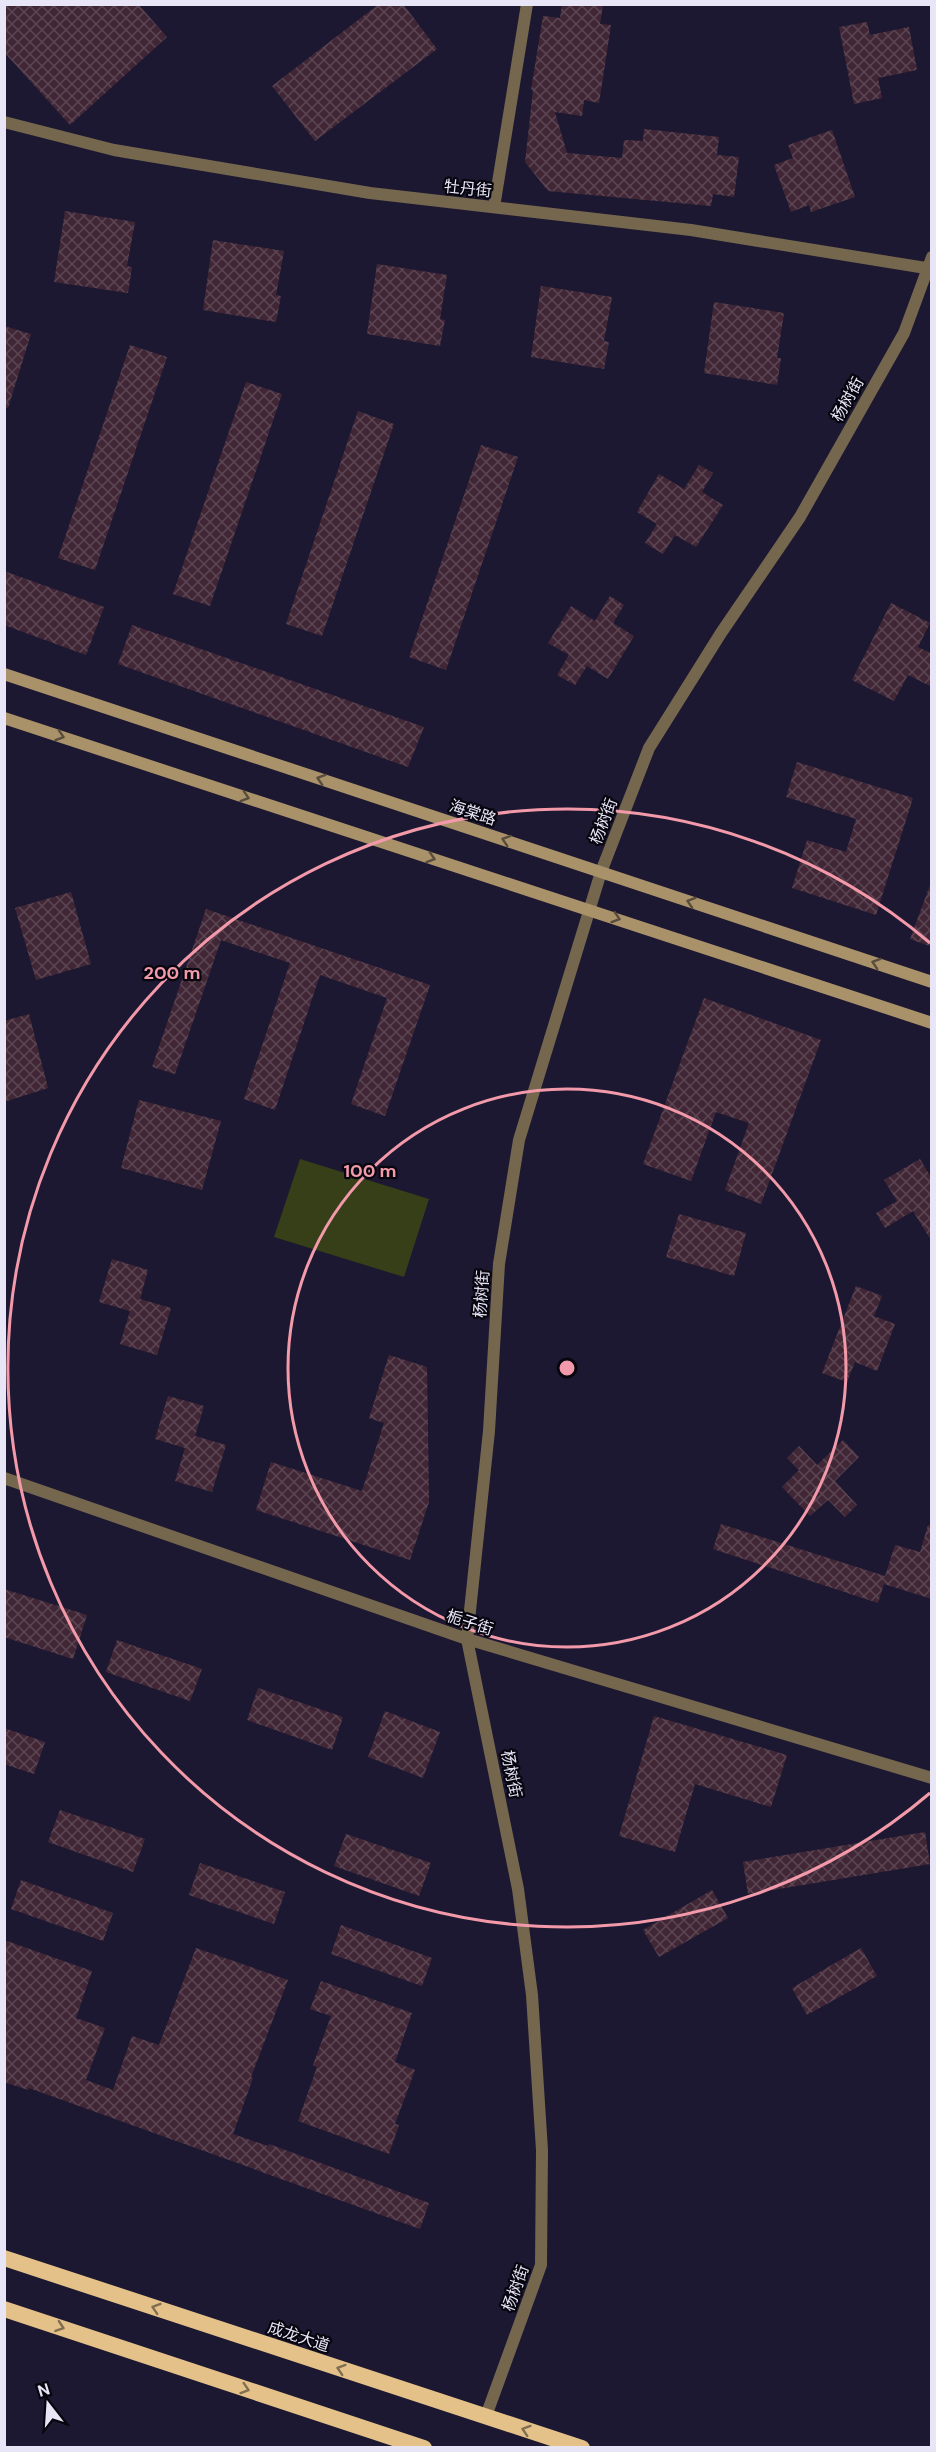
<svg xmlns="http://www.w3.org/2000/svg" width="936" height="2452" viewBox="0 0 936 2452" font-family="'DM Sans','Noto Sans SC',sans-serif">
  <style>
    .park { fill: #363f18 }
    .building { fill: url(#building-cross-hatch) }
    .lines { fill: none; stroke-linecap: round; stroke-linejoin: round }
    .minor { stroke: #75674e; stroke-width: 12 }
    .tertiary { stroke: #75674e; stroke-width: 12 }
    .secondary { stroke: #a99169; stroke-width: 12 }
    .trunk { stroke: #e4c188; stroke-width: 16 }
    .oneway { stroke: #584c3c }
    .oneway2 { stroke: #816d52 }
    .ring { fill: none; stroke: #f39aaa; stroke-width: 3 }
    .labels { text-anchor: middle; stroke-width: 4.5; stroke-linejoin: round; paint-order: stroke }
    .street-label { font-size: 16px; fill: #e7e5f6; stroke: #07060f }
    .centre { fill: #f39aaa; stroke: #07060f; stroke-width: 3 }
    .ring-label { font-size: 18px; text-anchor: middle; font-weight: bold; fill: #f39aaa; stroke: #07060f; stroke-width: 4.5; stroke-linejoin: round; paint-order: stroke }
  </style>
  <defs>
    <pattern id="building-cross-hatch" width="8" height="8" patternUnits="userSpaceOnUse" patternTransform="scale(1.5)"><rect width="8" height="8" fill="#412736"/><path d="M0 0l8 8M0 8l8-8" fill="none" stroke="#5c4654"/></pattern>
  </defs>
  <rect width="100%" height="100%" fill="#1d1831"/>
  <path class="park" d="M300,1159L429,1199L404,1277L274,1237Z"/>
  <path class="building" d="M4,4H138L167,37L70,125L4,52Z
    M379,4H403L437,49L315,141L272,86Z
    M562,4H603L600,24L611,25L599,103L584,100L582,116L555,112L567,153L622,158L624,140L643,141L644,129L719,137L717,155L739,157L734,197L713,194L711,206L548,191L525,162L533,90H531L543,16L560,18Z
    M867,22L870,35L909,27L917,70L878,78L882,98L854,104L839,27Z
    M832,130L855,197L811,212L809,205L791,212L774,165L793,158L788,145Z
    M65,211L135,222L127,266L132,267L128,293L54,282Z
    M213,240L284,251L276,295L281,296L276,322L203,310Z
    M377,264L447,275L440,319L445,320L440,346L367,334Z
    M541,286L612,297L604,341L609,342L604,369L531,357Z
    M714,302L784,313L777,358H781L777,385L704,373Z
    M4,326L31,334L8,408H4Z
    M130,345L167,357L95,570L58,558Z
    M246,382L282,394L210,606L173,594Z
    M358,411L394,424L322,636L286,624Z
    M481,445L518,457L446,670L409,657Z
    M699,465L713,473L702,492L723,505L696,547L675,535L663,554L645,543L657,524L637,512L659,474L684,489Z
    M4,571L104,607L86,655L4,625Z
    M610,596L624,605L613,623L634,636L608,679L587,666L575,685L557,675L569,655L548,643L571,606L595,621Z
    M891,603L930,623L918,647L932,654V687L908,675L894,701L852,680Z
    M132,625L424,727L408,767L118,664Z
    M797,762L913,798L876,915L792,888L807,840L846,852L856,819L786,797Z
    M930,885H932V947L910,939Z
    M71,892L91,964L36,980L15,908Z
    M206,909L430,985L385,1116L351,1104L387,998L320,975L275,1110L244,1099L290,963L221,940L175,1074L152,1067Z
    M704,998L821,1040L761,1204L725,1190L749,1123L716,1112L691,1181L643,1164Z
    M29,1014L48,1088L4,1102V1021Z
    M139,1100L221,1121L202,1190L121,1168Z
    M920,1159L932,1179V1242L913,1211L885,1228L876,1213L897,1201L884,1180Z
    M679,1214L746,1233L734,1276L666,1257Z
    M112,1259L148,1270L140,1299L171,1308L157,1355L120,1344L130,1311L99,1302Z
    M856,1286L882,1296L874,1316L895,1324L877,1371L855,1362L847,1382L822,1373Z
    M389,1355L427,1367L429,1502L410,1560L256,1510L271,1462L362,1491L384,1423L369,1418Z
    M168,1396L204,1406L195,1436L226,1445L212,1492L175,1481L185,1448L155,1439Z
    M843,1440L859,1457L835,1481L857,1505L845,1517L828,1500L810,1516L782,1487L799,1470L787,1458L799,1446L817,1465Z
    M721,1524L885,1576L895,1545L920,1552L928,1525L932,1526V1599L884,1584L878,1603L713,1549Z
    M4,1589L87,1615L73,1659L4,1637Z
    M117,1640L202,1669L190,1701L106,1672Z
    M258,1688L343,1717L332,1750L247,1720Z
    M385,1711L440,1732L423,1778L368,1757Z
    M654,1716L787,1755L771,1807L695,1784L675,1852L619,1836Z
    M4,1728L45,1742L34,1774L4,1764Z
    M60,1810L145,1839L133,1872L48,1842Z
    M925,1832L930,1864L748,1894L743,1862Z
    M346,1834L431,1863L419,1896L334,1866Z
    M200,1863L285,1892L274,1924L189,1895Z
    M21,1880L113,1913L103,1941L11,1909Z
    M712,1890L728,1918L659,1957L643,1930Z
    M341,1925L432,1958L422,1986L331,1954Z
    M4,1940L92,1971L76,2018L105,2028L86,2080L113,2090L132,2036L159,2045L196,1948L288,1980L251,2077L253,2078L233,2134L268,2146L269,2144L429,2203L420,2229L29,2088L28,2090L4,2082Z
    M861,1948L877,1976L807,2015L792,1988Z
    M321,1981L412,2013L395,2062L415,2070L395,2124L399,2125L389,2154L298,2121L317,2067L313,2065L331,2016L310,2009Z"/>
  <g class="lines">
    <path class="minor" d="M494,207L527,4
      M4,1478L467,1639L932,1778"/>
    <path class="tertiary" d="M4,122L114,150L370,193L691,230L932,269
      M486,2416L541,2265L542,2150L532,1995L518,1889L467,1639L489,1431L499,1264L519,1140L601,872L649,748L721,633L800,517L904,333L932,257"/>
    <path class="secondary" d="M4,674L932,982
      M4,718L932,1023"/>
    <path class="trunk" d="M4,2258L582,2448
      M4,2309L424,2448"/>
  </g>
  <defs><path id="oneway-chevron" d="M-2-3.5L2.5 0L-2 3.5" fill="none" stroke-width="1.6" stroke-linecap="round" stroke-linejoin="round" transform="scale(1.5)"/></defs>
  <g class="oneway">
    <use href="#oneway-chevron" transform="translate(60 736) rotate(18)"/>
    <use href="#oneway-chevron" transform="translate(321 779) rotate(-162)"/>
    <use href="#oneway-chevron" transform="translate(245 797) rotate(18)"/>
    <use href="#oneway-chevron" transform="translate(506 840) rotate(-162)"/>
    <use href="#oneway-chevron" transform="translate(431 858) rotate(18)"/>
    <use href="#oneway-chevron" transform="translate(691 902) rotate(-162)"/>
    <use href="#oneway-chevron" transform="translate(616 918) rotate(18)"/>
    <use href="#oneway-chevron" transform="translate(876 963) rotate(-162)"/>
  </g>
  <g class="oneway2">
    <use href="#oneway-chevron" transform="translate(156 2308) rotate(-162)"/>
    <use href="#oneway-chevron" transform="translate(60 2327) rotate(19)"/>
    <use href="#oneway-chevron" transform="translate(341 2369) rotate(-162)"/>
    <use href="#oneway-chevron" transform="translate(245 2389) rotate(18)"/>
    <use href="#oneway-chevron" transform="translate(526 2430) rotate(-162)"/>
  </g>
  <g class="ring">
    <circle cx="567" cy="1368" r="279"/>
    <path d="M930 1793A559 559 0 1 1 930 943"/>
  </g>
  <g class="labels">
    <g class="street-label">
      <text transform="translate(468 188) rotate(6)" y="6">牡丹街</text>
      <text transform="translate(847 399) rotate(-61)" y="6">杨树街</text>
      <text transform="translate(473 812) rotate(18)" y="6">海棠路</text>
      <text transform="translate(603 821) rotate(-69)" y="6">杨树街</text>
      <text transform="translate(481 1294) rotate(-86)" y="6">杨树街</text>
      <text transform="translate(470 1622) rotate(18)" y="6">栀子街</text>
      <text transform="translate(512 1774) rotate(79)" y="6">杨树街</text>
      <text transform="translate(515 2288) rotate(-70)" y="6">杨树街</text>
      <text transform="translate(299 2336) rotate(18)" y="6">成龙大道</text>
    </g>
  </g>
  <circle cx="567" cy="1368" r="9" class="centre"/>
  <g class="ring-label">
    <text x="172" y="979">200 m</text>
    <text x="370" y="1177">100 m</text>
  </g>
  <rect width="936" height="2452" fill="none" stroke="#e7e5f6" stroke-width="12"/>
  <g transform="translate(48 2404) rotate(343)" stroke="#07060f" stroke-width="4.5" paint-order="stroke">
  <path d="M0-4.5L10 22L0 15L-10 22Z" fill="#e7e5f6"/>
  <text y="-9" font-size="16" font-weight="bold" text-anchor="middle" fill="#e7e5f6">N</text>
  </g>
</svg>
